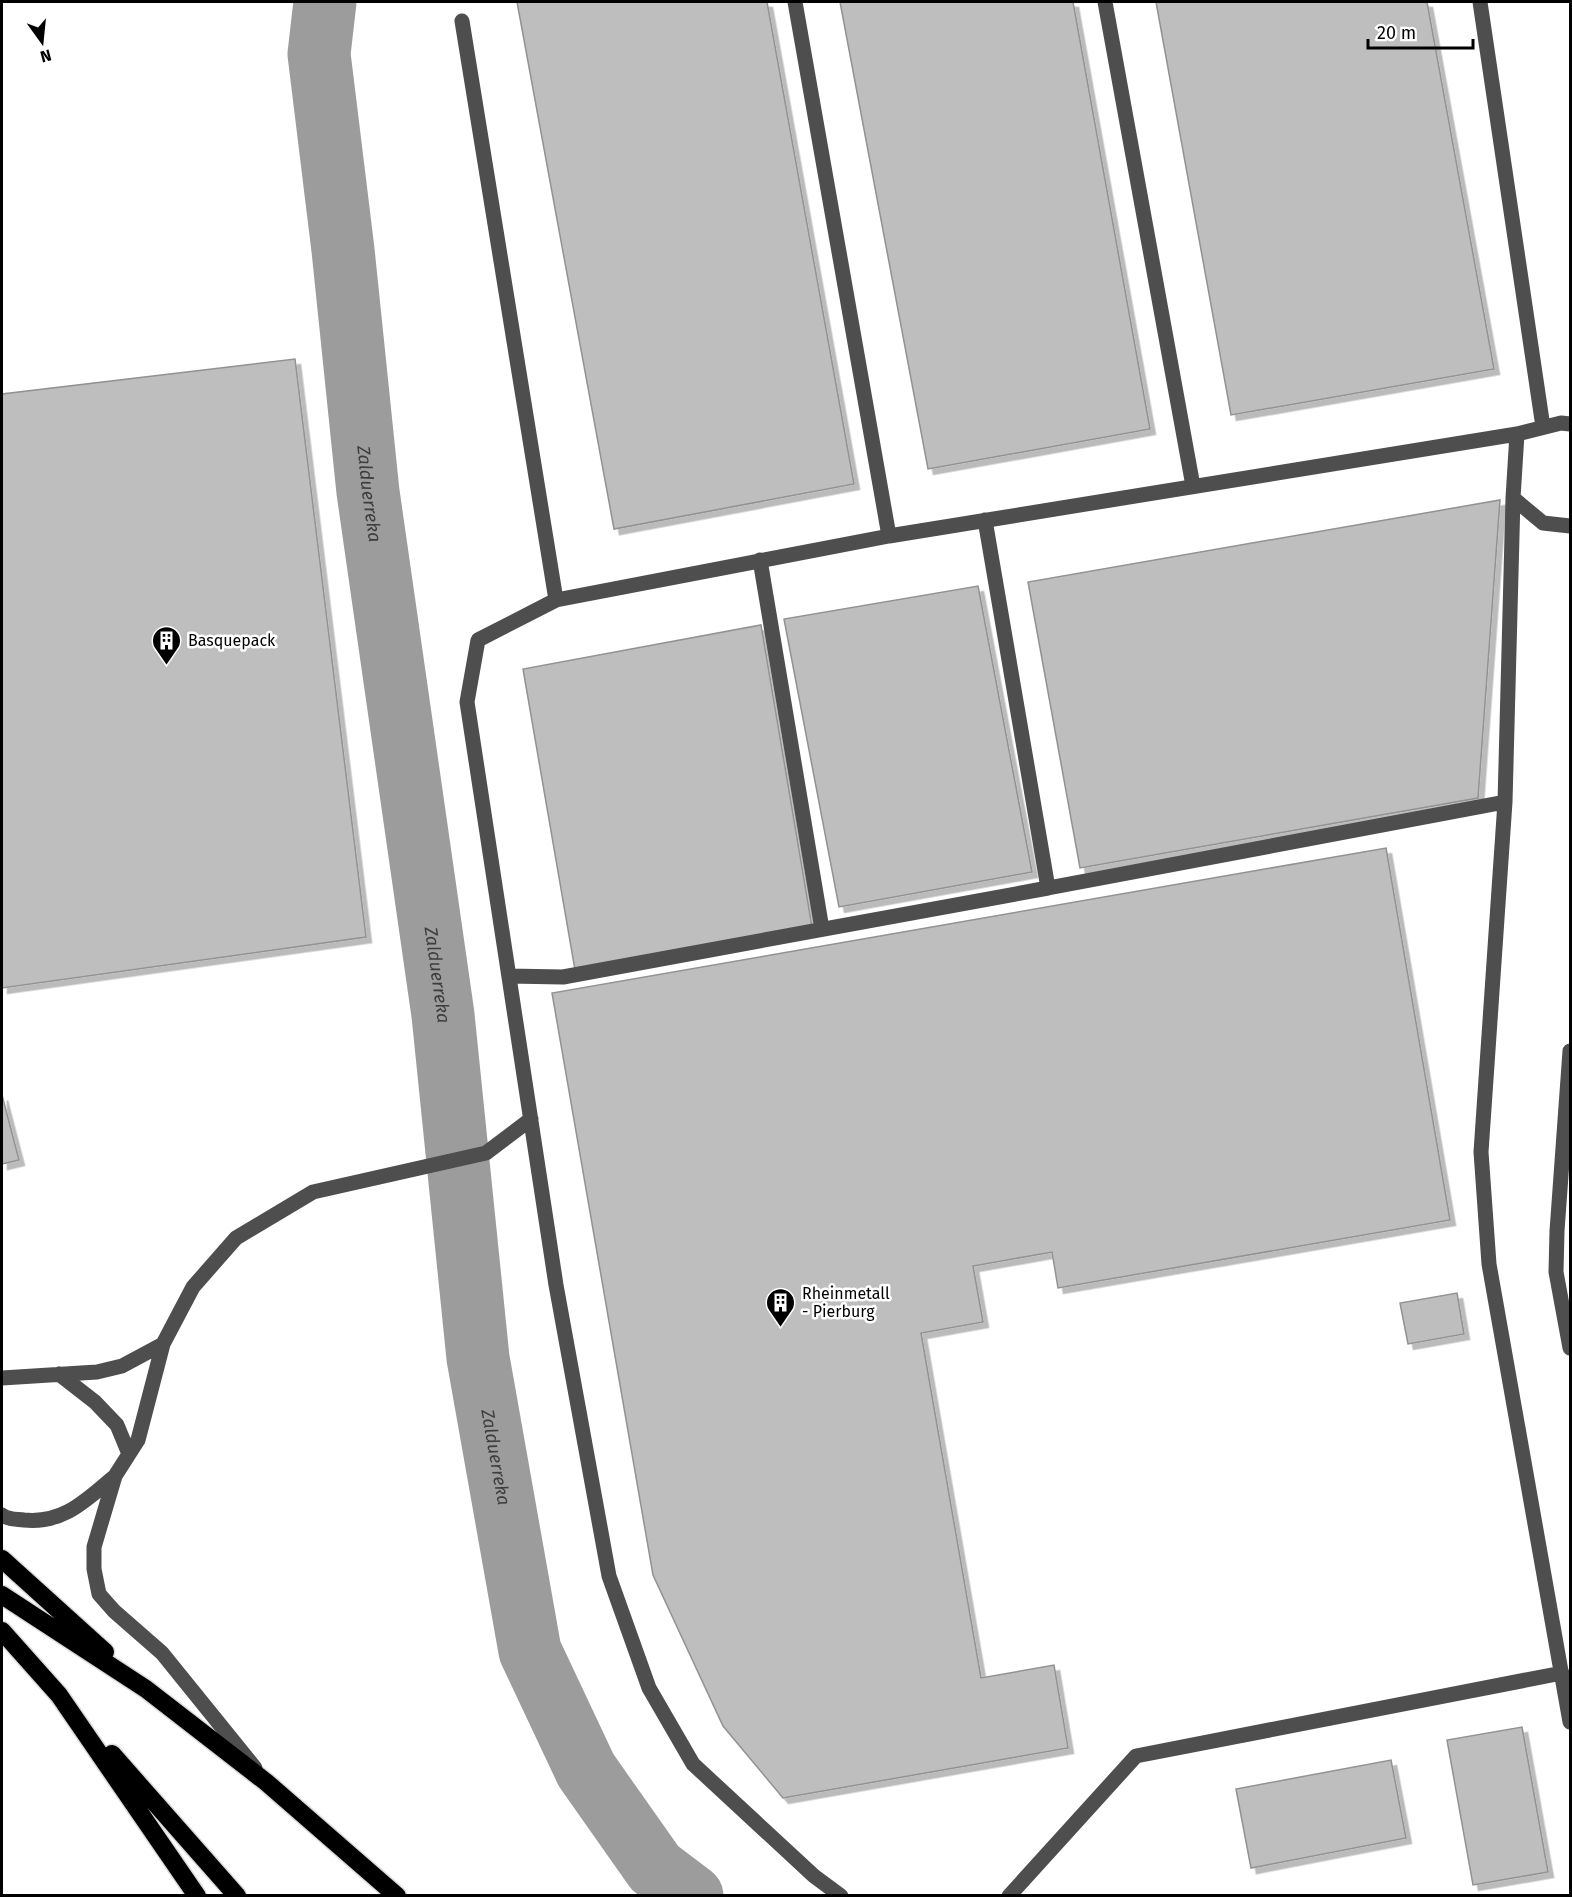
<svg xmlns="http://www.w3.org/2000/svg" width="1572" height="1897" viewBox="0 0 1572 1897" font-family="'Fira Sans',sans-serif">
  <style>
    .lines { fill: none; stroke-linecap: round; stroke-linejoin: round }
    .river { stroke: #9c9c9c; stroke-width: 63 }
    .building { fill: #bebebe; stroke: #929292; stroke-width: 1.5; filter: url(#shadow) }
    .highway-casing { stroke: #dbdbdb; stroke-width: 21 }
    .minor { stroke: #4e4e4e; stroke-width: 15 }
    .highway { stroke: #000; stroke-width: 18 }
    .labels { text-anchor: middle; stroke-width: 5; stroke-linejoin: round; paint-order: stroke }
    .poi-label { font-size: 16px; fill: #000; stroke: #fff; text-anchor: start }
    .water-label { font-size: 18px; font-style: italic; fill: #3d3d3d; stroke: #fff }
  </style>
  <defs>
    <filter id="shadow"><feDropShadow dx="5.5" dy="5.5" stdDeviation="0" flood-color="#0004"/></filter>
  </defs>
  <rect width="100%" height="100%" fill="#fff"/>
  <g class="lines">
    <path class="river" id="s1" d="M325,2L319,54L343,250L368,492L443,1015L478,1358L530,1651L586,1770L655,1868L692,1896"/>
  </g>
  <path class="building" d="M517,2H767L854,484L614,529Z
    M840,2H1073L1150,429L928,469Z
    M1156,2H1427L1494,369L1231,415Z
    M295,359L366,937L2,988V394Z
    M1500,500L1478,798L1080,868L1028,582Z
    M978,586L1032,872L839,907L784,619Z
    M761,625L812,927L575,970L523,669Z
    M1386,848L1450,1220L1058,1288L1052,1252L973,1266L983,1322L921,1333L981,1678L1054,1665L1068,1748L783,1798L723,1726L653,1575L552,993Z
    M2,1095L19,1160L2,1164Z
    M1457,1293L1464,1334L1408,1344L1400,1303Z
    M1522,1727L1548,1872L1473,1885L1447,1740Z
    M1391,1760L1406,1838L1251,1868L1236,1789Z"/>
  <g class="lines">
    <defs>
      <path id="highway" d="M2,1559L105,1652
        M2,1595L146,1689L266,1782L397,1896
        M2,1631L59,1695L197,1896
        M112,1754L237,1896"/>
    </defs>
    <use href="#highway" class="highway-casing"/>
    <path class="minor" d="M795,2L889,536L1517,434L1561,423L1570,424
      M1105,2L1193,486
      M1480,2L1543,427
      M462,21L556,600L889,536
      M1517,434L1513,498L1543,523L1570,526
      M1513,498L1505,802L1481,1152L1489,1264L1570,1722
      M985,520L1048,888L1505,802
      M760,560L822,929
      M556,600L478,640L467,702L556,1285L609,1576L649,1688L693,1764L814,1876L841,1896
      M509,976L563,977L1048,888
      M1570,1051L1557,1231L1556,1272L1570,1348
      M59,1374L95,1402L117,1425L129,1454
      M2,1378L97,1372L122,1366L163,1344
      M2,1515C9,1520 16,1519 24,1520C64,1524 86,1500 115,1476
      M255,1768L162,1653L114,1611L99,1594L94,1569V1547L115,1476L138,1440L163,1344L193,1287L236,1238L313,1192L486,1153L531,1119
      M1009,1896L1136,1756L1562,1673"/>
    <use href="#highway" class="highway"/>
  </g>
  <defs>
    <symbol id="building-pin" viewBox="-11 -11 22 30"><path d="M0 17L-7.5 6A9.5 9.5 0 1 1 7.5 6Z" fill="#000" stroke="#fff"/><path d="M-4-6H4V6H1V3H-1V6H-4ZM-2.5-4.3h1.7v1.8h-1.7ZM.8-4.3h1.7v1.8H.8ZM-2.5-1h1.7V.8h-1.7ZM.8-1h1.7V.8H.8Z" fill="#fff"/></symbol>
  </defs>
  <g fill-rule="evenodd">
    <use href="#building-pin" x="150" y="624" width="33" height="45"/>
    <use href="#building-pin" x="764" y="1286" width="33" height="45"/>
  </g>
  <g class="labels">
    <g class="poi-label">
      <text x="188" y="646">Basquepack</text>
      <text x="802" y="1299">Rheinmetall<tspan x="802" dy="18">- Pierburg</tspan></text>
    </g>
    <g class="water-label">
      <text dy="6" stroke="none"><textPath href="#s1" startOffset="495">Zalduerreka</textPath></text>
      <text dy="6" stroke="none"><textPath href="#s1" startOffset="981">Zalduerreka</textPath></text>
      <text dy="6" stroke="none"><textPath href="#s1" startOffset="1467">Zalduerreka</textPath></text>
    </g>
  </g>
  <rect width="1572" height="1897" fill="none" stroke="#000000" stroke-width="6"/>
  <g transform="translate(42 42) rotate(165)" stroke="#ffffff" stroke-width="4.5" paint-order="stroke">
  <path d="M0-4.5L10 22L0 15L-10 22Z" fill="#000000"/>
  <text y="-9" font-size="16" font-weight="bold" text-anchor="middle" fill="#000000">N</text>
  </g>
  <path d="M1368 39v9h105v-9" fill="none" stroke="#000000" stroke-width="3"/>
  <text x="1377" y="39" font-size="18" fill="#000000" stroke="#ffffff" stroke-width="4.5" paint-order="stroke">20 m</text>
</svg>
